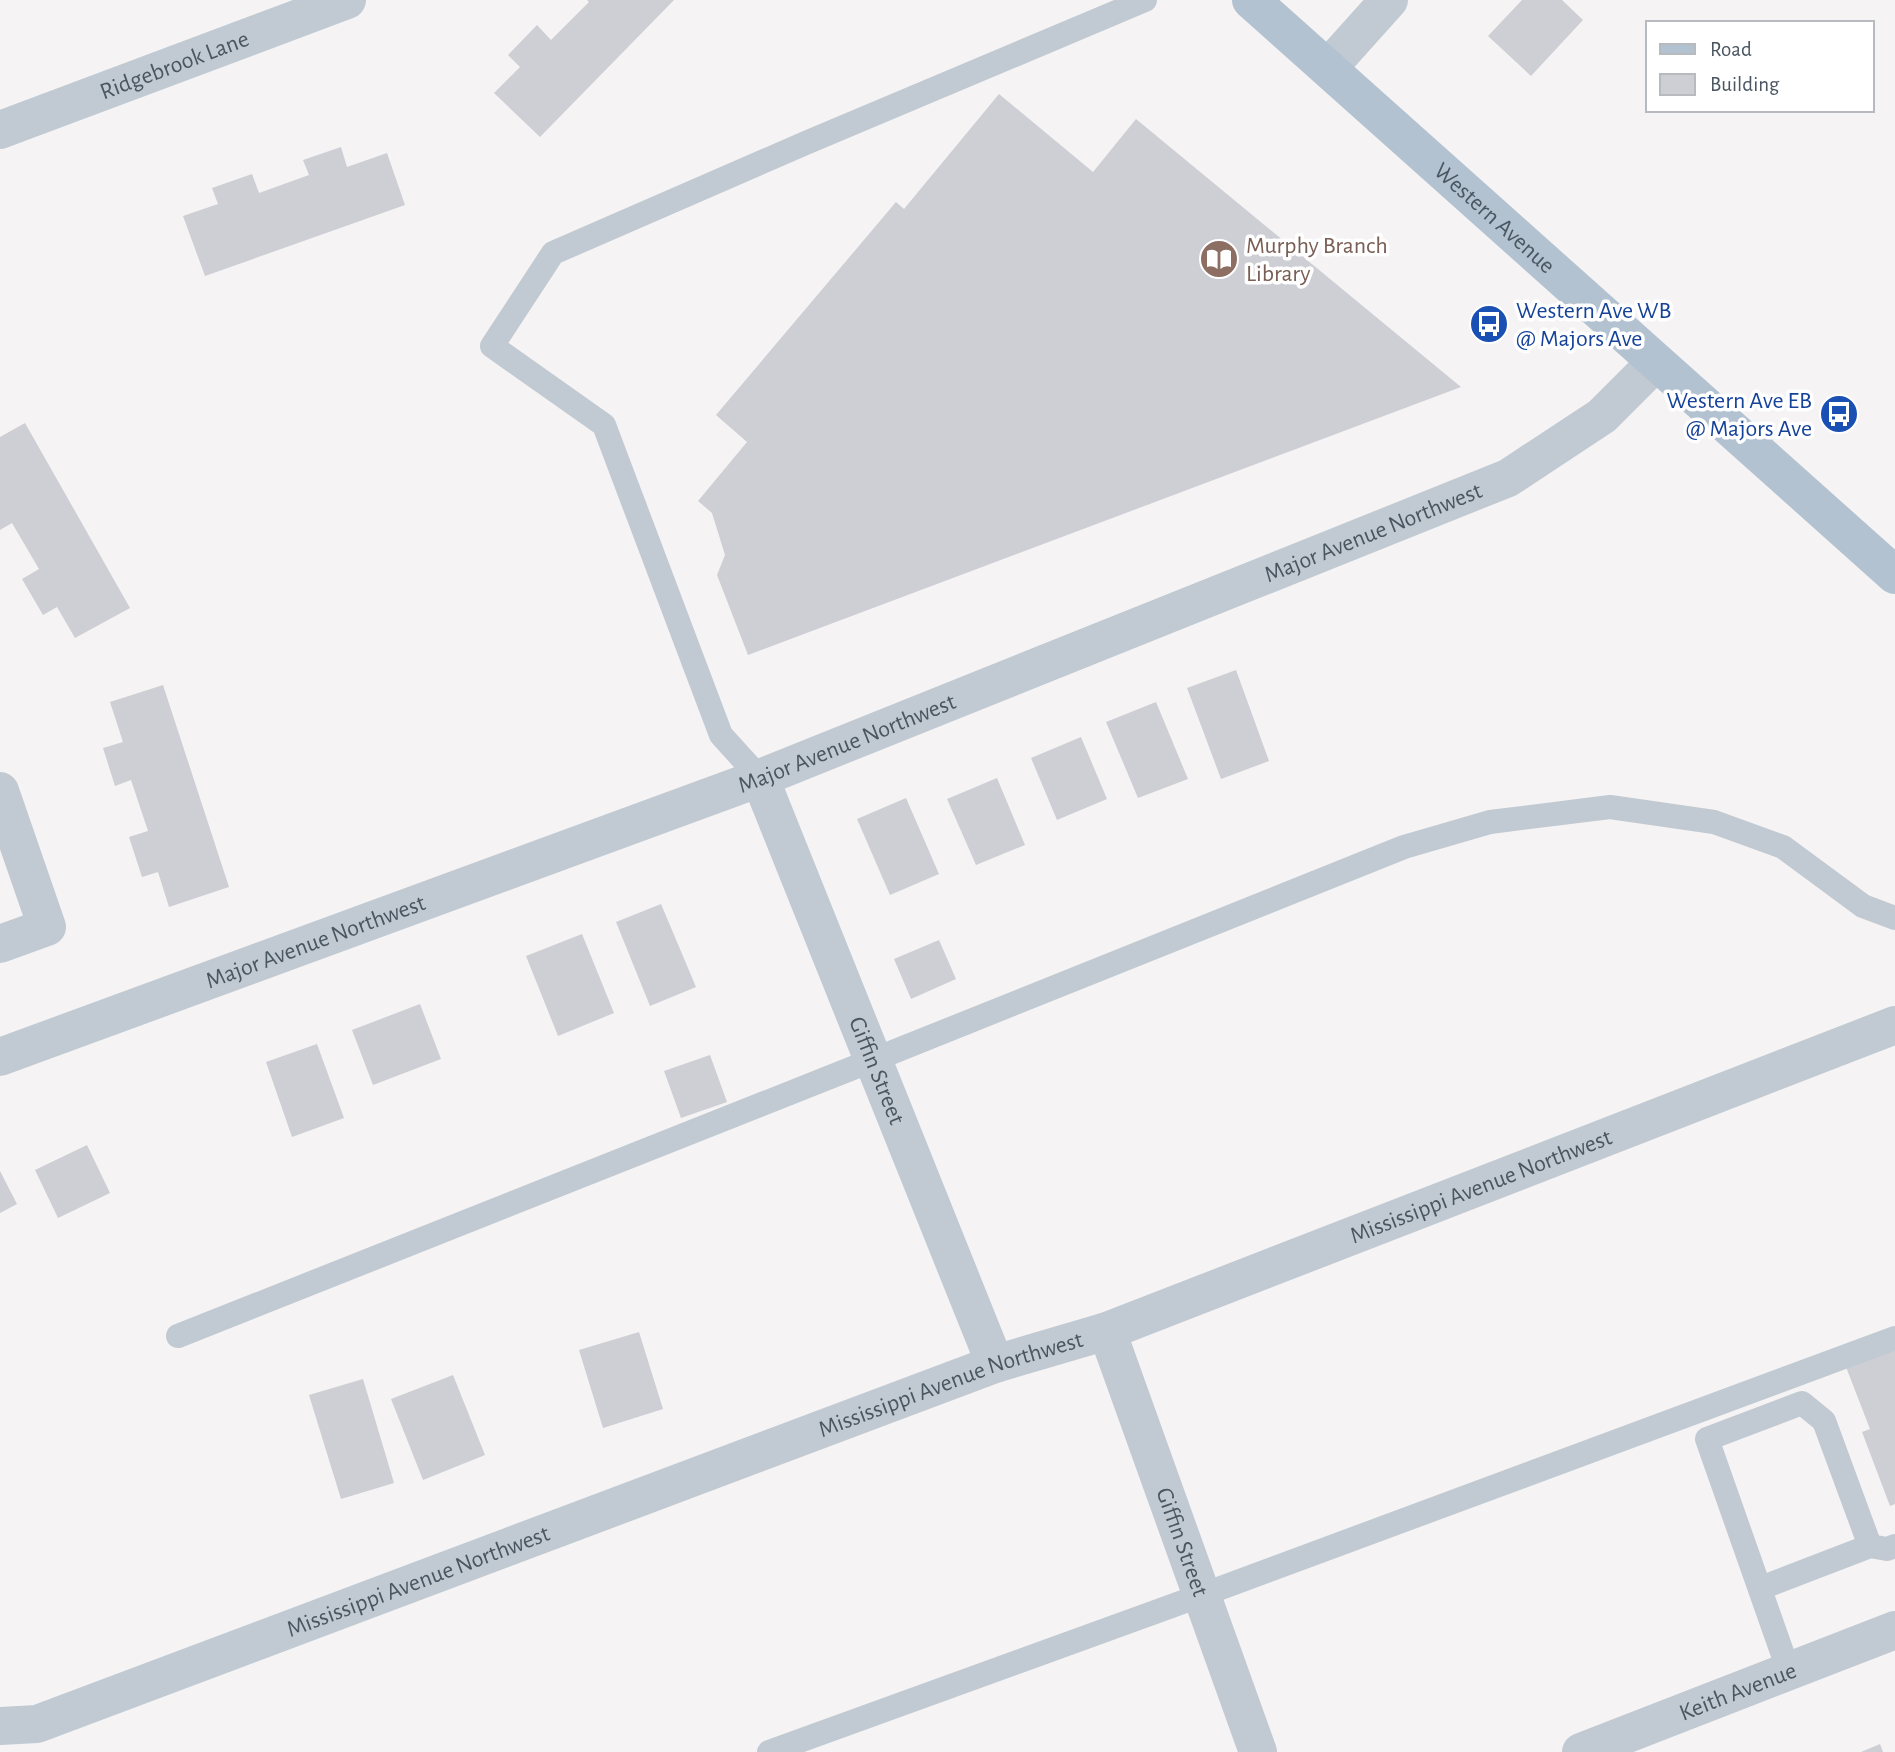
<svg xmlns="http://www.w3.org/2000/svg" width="1895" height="1752" viewBox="0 0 1895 1752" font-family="'Alegreya Sans',sans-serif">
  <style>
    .building { fill: #cdcfd5 }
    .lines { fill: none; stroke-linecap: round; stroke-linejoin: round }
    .service { stroke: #c1cad2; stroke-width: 24 }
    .minor { stroke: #c1cad2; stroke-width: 38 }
    .tertiary { stroke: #c1cad2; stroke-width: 38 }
    .primary { stroke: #b3c2d1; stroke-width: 38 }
    .labels { text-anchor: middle; stroke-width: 7; stroke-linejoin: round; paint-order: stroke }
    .street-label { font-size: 24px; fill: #4a5661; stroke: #fff }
    .education-label { font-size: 24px; fill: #785e54; stroke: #fff; text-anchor: start }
    .transit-label { font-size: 24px; fill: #164399; stroke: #fff; text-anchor: start }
  </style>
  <rect width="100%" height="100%" fill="#f5f3f3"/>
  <path class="building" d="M587,0H674L540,137L494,93L520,67L508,55L537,25L551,40L589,2Z
    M1522,0H1562L1583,20L1531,76L1488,36Z
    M999,94L1093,172L1136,119L1461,387L748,655L717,575L725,555L712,513L698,501L747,442L716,415L896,202L904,209Z
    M341,147L347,167L387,153L405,205L205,276L183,216L218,204L212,188L252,174L259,193L309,175L303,160Z
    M25,423L130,608L75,638L57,607L43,615L22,579L39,569L12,523L0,530V437Z
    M1236,670L1269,761L1221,779L1187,688Z
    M163,685L229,887L169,907L158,872L142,877L129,837L148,831L131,780L115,786L103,748L123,742L110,702Z
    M1156,702L1188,779L1138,798L1106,722Z
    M1081,737L1107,799L1057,820L1031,758Z
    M997,778L1025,845L976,865L947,799Z
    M906,798L939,874L890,895L857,819Z
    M661,904L696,987L650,1006L616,922Z
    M582,934L614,1013L558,1036L526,956Z
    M939,940L956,979L911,999L894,959Z
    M420,1004L441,1059L373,1085L352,1030Z
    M317,1044L344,1118L292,1137L266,1062Z
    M710,1055L727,1102L681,1118L664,1071Z
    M87,1145L110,1193L58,1218L35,1170Z
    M0,1171L17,1204L0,1213Z
    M639,1332L663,1409L603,1428L579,1350Z
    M1895,1349V1504L1890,1506L1862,1432L1870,1429L1846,1367Z
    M453,1375L485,1455L423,1480L391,1399Z
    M363,1379L394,1483L341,1499L309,1395Z
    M1880,1744L1883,1752H1861Z"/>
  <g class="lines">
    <path class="service" d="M760,778L721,735L604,425L492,346L553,253L808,142L1145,0
      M178,1336L873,1060L1404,847L1490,822L1610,807L1714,822L1783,847L1863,906L1895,918
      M1870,1546L1887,1549L1895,1546
      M1761,1588L1870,1546L1824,1421L1802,1403L1707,1439L1789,1672
      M769,1752L1202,1595L1895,1338"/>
    <g class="minor">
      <path d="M1328,68L1389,0"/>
      <path id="s1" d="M0,130L347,0"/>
      <path id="s2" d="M760,778L995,1364"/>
      <path d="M0,791L47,927L0,944"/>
      <path id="s3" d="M0,1057L760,778L1508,478L1602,416L1656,362"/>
      <path id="s4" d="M1107,1331L1258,1752"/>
      <path id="s5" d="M0,1726L37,1724L995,1364L1107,1331L1895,1025"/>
    </g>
    <path class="tertiary" id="s6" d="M1581,1752L1895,1630"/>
    <path class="primary" id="s7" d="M1251,0L1895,575"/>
  </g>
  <defs>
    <symbol id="library-disc" viewBox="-11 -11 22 22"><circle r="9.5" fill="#8d6e63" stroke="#fff"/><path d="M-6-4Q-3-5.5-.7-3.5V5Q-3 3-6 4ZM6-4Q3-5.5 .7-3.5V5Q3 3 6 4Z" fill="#fff"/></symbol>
    <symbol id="bus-disc" viewBox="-11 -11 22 22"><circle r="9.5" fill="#1a4fb4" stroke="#fff"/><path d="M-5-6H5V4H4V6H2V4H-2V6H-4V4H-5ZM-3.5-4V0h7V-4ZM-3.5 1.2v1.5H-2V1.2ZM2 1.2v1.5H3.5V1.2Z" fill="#fff"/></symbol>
  </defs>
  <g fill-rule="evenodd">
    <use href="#library-disc" x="1197" y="237" width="44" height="44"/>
    <use href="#bus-disc" x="1467" y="302" width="44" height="44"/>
    <use href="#bus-disc" x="1817" y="392" width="44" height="44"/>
  </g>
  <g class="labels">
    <g class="street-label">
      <text dy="8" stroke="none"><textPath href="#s1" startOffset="186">Ridgebrook Lane</textPath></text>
      <text dy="8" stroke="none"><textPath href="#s7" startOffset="327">Western Avenue</textPath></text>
      <text dy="8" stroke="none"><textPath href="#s3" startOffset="1470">Major Avenue Northwest</textPath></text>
      <text dy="8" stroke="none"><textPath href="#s3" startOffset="903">Major Avenue Northwest</textPath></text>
      <text dy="8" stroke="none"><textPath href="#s3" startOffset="336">Major Avenue Northwest</textPath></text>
      <text dy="8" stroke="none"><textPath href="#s2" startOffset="315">Giffin Street</textPath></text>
      <text dy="8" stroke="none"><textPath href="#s5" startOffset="1578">Mississippi Avenue Northwest</textPath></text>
      <text dy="8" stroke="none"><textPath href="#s5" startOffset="1012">Mississippi Avenue Northwest</textPath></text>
      <text dy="8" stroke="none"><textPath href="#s4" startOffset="224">Giffin Street</textPath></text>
      <text dy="8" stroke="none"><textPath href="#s5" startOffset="444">Mississippi Avenue Northwest</textPath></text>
      <text dy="8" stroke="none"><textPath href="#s6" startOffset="168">Keith Avenue</textPath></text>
    </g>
    <g class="education-label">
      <text x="1246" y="253">Murphy Branch<tspan x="1246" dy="28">Library</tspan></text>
    </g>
    <g class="transit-label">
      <text x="1516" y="318">Western Ave WB<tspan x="1516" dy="28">@ Majors Ave</tspan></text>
      <text x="1812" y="408" text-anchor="end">Western Ave EB<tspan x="1812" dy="28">@ Majors Ave</tspan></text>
    </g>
  </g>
  <rect x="1646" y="21" width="228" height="91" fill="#ffffff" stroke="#b7bbc0" stroke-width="2"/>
  <rect x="1660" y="44" width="35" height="10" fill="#b3c2d1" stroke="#b7bbc0" stroke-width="2"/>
  <text x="1710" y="56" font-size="21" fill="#4a5661">Road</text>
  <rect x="1660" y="74" width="35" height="21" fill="#cdcfd5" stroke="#b7bbc0" stroke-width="2"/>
  <text x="1710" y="91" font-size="21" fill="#4a5661">Building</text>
</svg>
